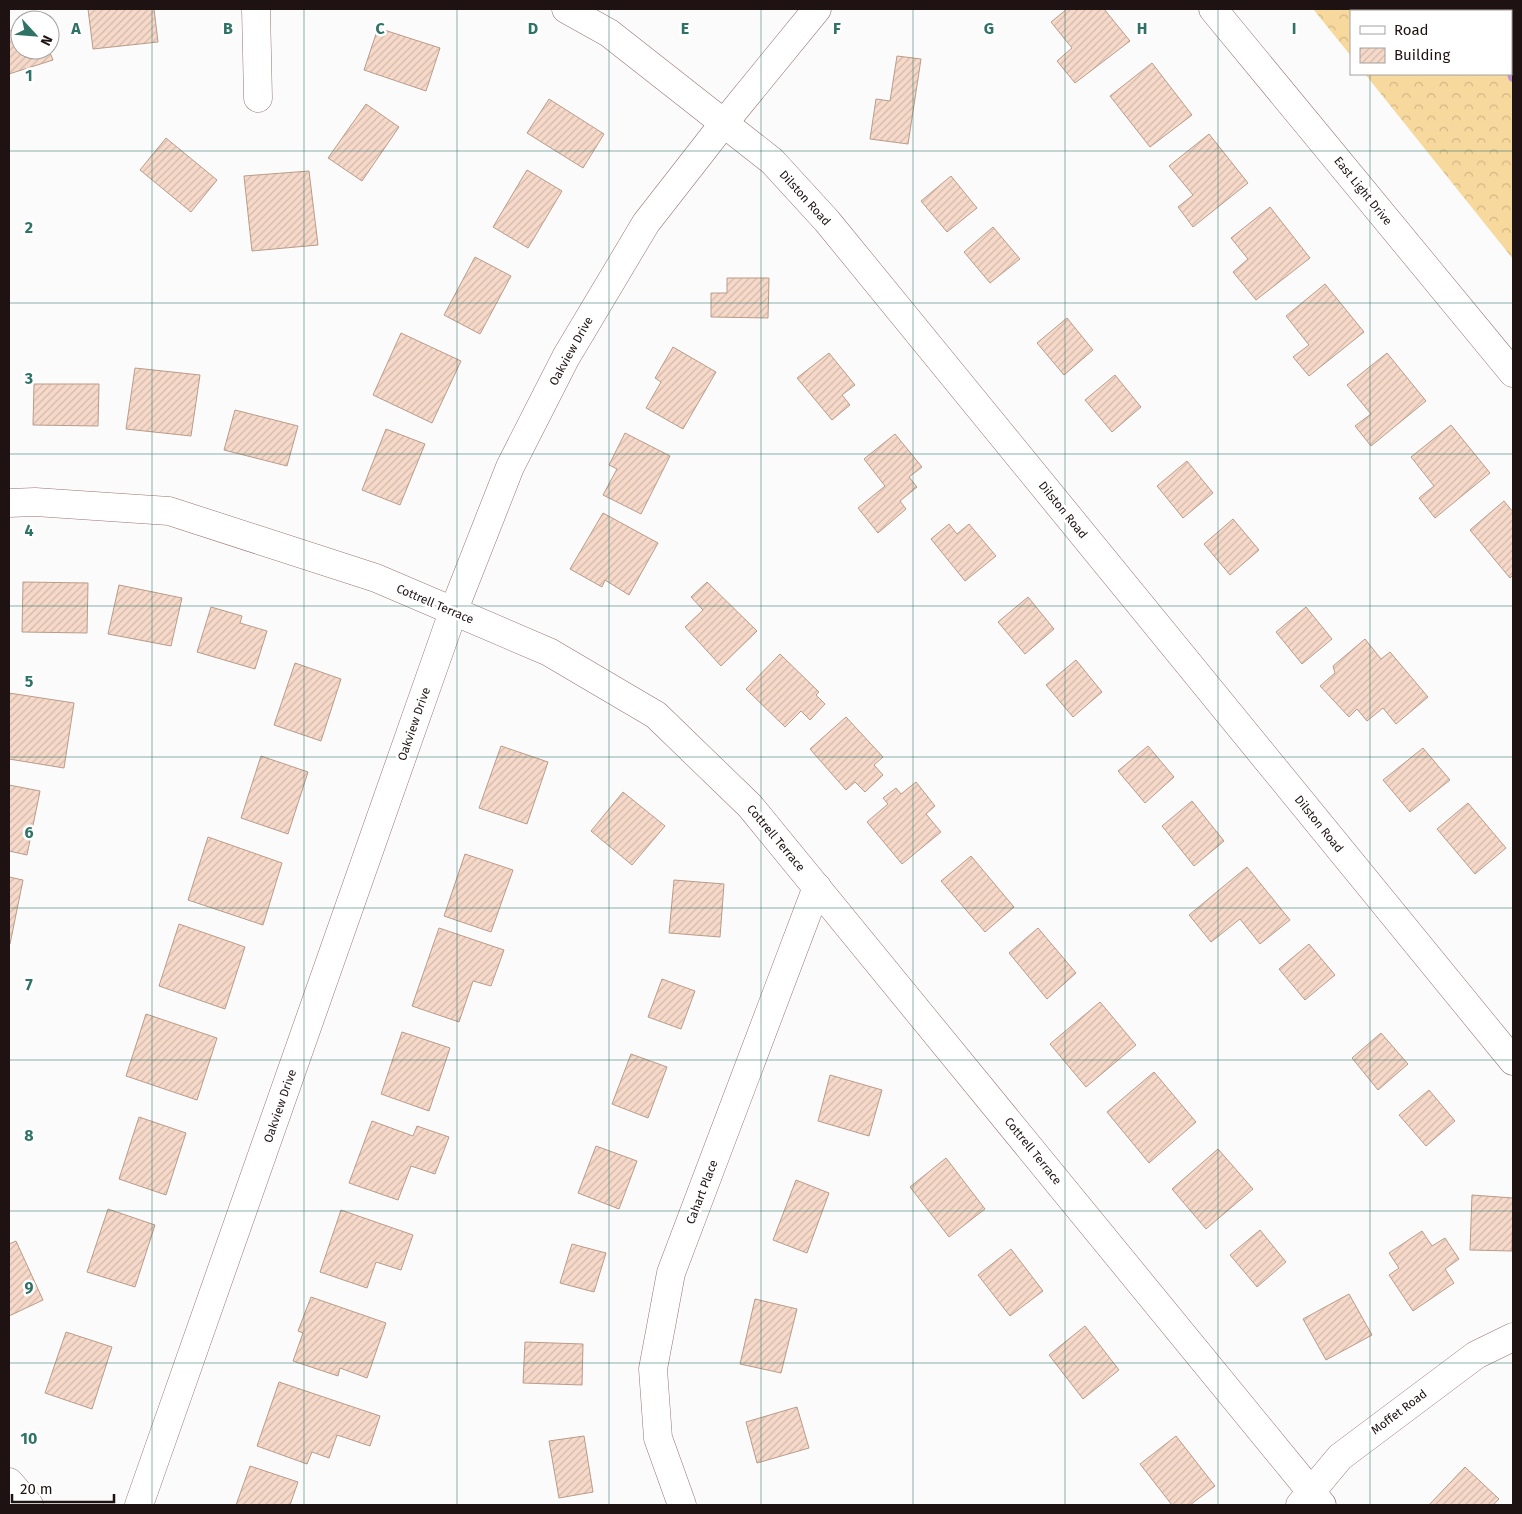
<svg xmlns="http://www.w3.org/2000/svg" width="1522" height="1514" font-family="'Fira Sans',sans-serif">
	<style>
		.forest { fill: url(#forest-crowns) }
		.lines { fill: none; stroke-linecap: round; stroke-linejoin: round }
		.stream { stroke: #bf94d1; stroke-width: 10 }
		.building { fill: url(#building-hatch); stroke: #ba9c8a }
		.minor-casing { stroke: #987574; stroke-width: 29 }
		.minor { stroke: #fff; stroke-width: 28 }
		.grid { fill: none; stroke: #2e7366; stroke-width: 1; stroke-opacity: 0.55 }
		.labels { text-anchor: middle; stroke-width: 5; stroke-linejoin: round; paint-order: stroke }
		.street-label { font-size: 12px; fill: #1f1212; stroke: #fff }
		.grid-label { font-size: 16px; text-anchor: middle; font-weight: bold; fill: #2e7366; stroke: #fff; stroke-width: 5; stroke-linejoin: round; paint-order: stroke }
	</style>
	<defs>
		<pattern id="forest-crowns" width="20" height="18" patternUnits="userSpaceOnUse" patternTransform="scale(1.25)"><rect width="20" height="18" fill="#f7d89d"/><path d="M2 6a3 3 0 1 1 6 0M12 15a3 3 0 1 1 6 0" fill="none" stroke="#d3b886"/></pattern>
		<pattern id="building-hatch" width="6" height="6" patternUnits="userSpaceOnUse" patternTransform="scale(1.25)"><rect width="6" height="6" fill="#f6d9c9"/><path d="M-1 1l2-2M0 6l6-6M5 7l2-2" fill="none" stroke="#d2b9ac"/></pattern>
	</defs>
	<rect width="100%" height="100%" fill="#fbfbfb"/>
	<!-- forest -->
	<polygon class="forest" points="1313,9 1513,9 1513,259 1365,74 1511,74 1511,11 1351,11 1351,56"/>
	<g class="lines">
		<!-- stream -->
		<g class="stream">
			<polyline points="1472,9 1474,11"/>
			<polyline points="1511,69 1513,77"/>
		</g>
	</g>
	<!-- building -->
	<g class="building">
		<polygon points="88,9 154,9 158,42 93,49"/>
		<polygon points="1067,9 1104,9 1130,41 1075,83 1057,61 1072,48 1051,22"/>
		<polygon points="20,28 20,50 49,50 53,60 9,74 9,31"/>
		<polygon points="378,28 440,48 426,91 364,70"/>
		<polygon points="897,56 921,59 908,144 870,139 876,99 890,101"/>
		<polygon points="1152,63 1192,115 1150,147 1110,96"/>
		<polygon points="549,99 604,134 583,168 527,133"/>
		<polygon points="366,104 399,127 362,181 328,158"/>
		<polygon points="1209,134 1248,183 1193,227 1178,207 1193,195 1169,166"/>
		<polygon points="166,138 217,180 191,212 140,170"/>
		<polygon points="527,170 562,191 528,248 493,227"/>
		<polygon points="309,171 318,245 252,251 244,176"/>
		<polygon points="951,176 977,208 947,232 921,201"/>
		<polygon points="1270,207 1310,258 1256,300 1233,272 1248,259 1231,238"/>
		<polygon points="993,227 1020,259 990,283 964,252"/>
		<polygon points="475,257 511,276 480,334 444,315"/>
		<polygon points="727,278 769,278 768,318 711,317 711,293 727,293"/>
		<polygon points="1325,284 1364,332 1309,376 1293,357 1309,345 1286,316"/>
		<polygon points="1067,318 1093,350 1064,375 1037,343"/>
		<polygon points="401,333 461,361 432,423 373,395"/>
		<polygon points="673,347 716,372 683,429 646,408 661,382 655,378"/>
		<polygon points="829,353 855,385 842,395 850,405 832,420 797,378"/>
		<polygon points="1387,353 1426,401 1371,446 1355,426 1371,414 1347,385"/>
		<polygon points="135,368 200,375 191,436 126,429"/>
		<polygon points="1115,375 1141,407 1112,432 1085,400"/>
		<polygon points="34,384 99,384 98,426 33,425"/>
		<polygon points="235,410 298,426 287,466 224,450"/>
		<polygon points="1451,425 1490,473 1435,518 1419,498 1434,486 1411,457"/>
		<polygon points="386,429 425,444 400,505 362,490"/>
		<polygon points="625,433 670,456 641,514 603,495 617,469 609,465"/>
		<polygon points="895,434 922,467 909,477 917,487 900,501 906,509 878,533 858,508 885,486 864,459"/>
		<polygon points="1187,461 1213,493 1183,518 1157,486"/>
		<polygon points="1504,501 1513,512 1513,575 1510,578 1470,530"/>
		<polygon points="603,513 658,543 629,595 605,580 602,587 570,569"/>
		<polygon points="1233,519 1259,550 1230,575 1204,544"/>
		<polygon points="949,524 957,534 969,524 996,556 965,581 931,539"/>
		<polygon points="23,582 88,583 87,633 22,632"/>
		<polygon points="707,582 757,631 721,666 685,627 703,610 691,597"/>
		<polygon points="119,585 182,598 171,646 108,634"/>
		<polygon points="1028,597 1054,629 1025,654 998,622"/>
		<polygon points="211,607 242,616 240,623 267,631 255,669 197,652"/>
		<polygon points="1306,607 1332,639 1302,664 1276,632"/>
		<polygon points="1365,639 1381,659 1390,652 1428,697 1396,724 1383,708 1367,721 1357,709 1349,717 1320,686 1335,673 1333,666"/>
		<polygon points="780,654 819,692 816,695 825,704 810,720 801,711 785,727 746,689"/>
		<polygon points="1076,660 1102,692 1073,717 1046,685"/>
		<polygon points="295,663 341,679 321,741 274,725"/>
		<polygon points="9,693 74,703 64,768 9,759"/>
		<polygon points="846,717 883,757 874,765 883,775 865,792 855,782 846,790 810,749"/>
		<polygon points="501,746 548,762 527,824 479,808"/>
		<polygon points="1148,746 1174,777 1145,803 1118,771"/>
		<polygon points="1423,748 1450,780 1410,812 1383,780"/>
		<polygon points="261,756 308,772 288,834 241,818"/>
		<polygon points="916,782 935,806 926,814 941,832 902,864 867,822 888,804 883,798 896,788 901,794"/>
		<polygon points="9,785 40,791 27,855 9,851"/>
		<polygon points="623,792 665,826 632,865 591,831"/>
		<polygon points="1192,801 1224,841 1194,866 1162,826"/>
		<polygon points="1468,803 1506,848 1475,874 1437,829"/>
		<polygon points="208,837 282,863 263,925 188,900"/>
		<polygon points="465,854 513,870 491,932 444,916"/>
		<polygon points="971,856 1014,907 985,932 941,881"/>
		<polygon points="1247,867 1290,920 1260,944 1240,919 1211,942 1189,915"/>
		<polygon points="9,877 23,880 10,944 9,944"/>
		<polygon points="674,880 724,884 720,937 669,933"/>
		<polygon points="179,924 245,947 225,1009 159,986"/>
		<polygon points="439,928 504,950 491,986 473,981 459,1022 412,1006"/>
		<polygon points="1038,928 1076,973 1047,999 1009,953"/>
		<polygon points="1309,944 1335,975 1305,1000 1279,969"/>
		<polygon points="662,979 695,991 681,1029 648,1017"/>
		<polygon points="1100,1002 1136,1045 1086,1087 1050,1044"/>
		<polygon points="146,1014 217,1038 197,1100 126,1076"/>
		<polygon points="402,1032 450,1048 429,1111 381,1094"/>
		<polygon points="1381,1033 1408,1064 1378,1090 1352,1058"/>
		<polygon points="631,1054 667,1067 648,1118 612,1104"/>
		<polygon points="1154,1072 1196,1122 1149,1163 1107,1112"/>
		<polygon points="830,1075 882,1090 869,1136 818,1121"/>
		<polygon points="1429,1090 1455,1121 1426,1146 1399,1115"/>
		<polygon points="139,1117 186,1133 166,1195 119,1179"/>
		<polygon points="372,1121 413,1136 417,1126 449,1137 435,1174 411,1166 398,1200 349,1183"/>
		<polygon points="596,1146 637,1161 619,1209 578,1193"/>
		<polygon points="1218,1149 1253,1189 1206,1229 1172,1189"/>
		<polygon points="946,1158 985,1209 949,1237 910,1187"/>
		<polygon points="796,1180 829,1193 807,1253 773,1240"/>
		<polygon points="1472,1195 1513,1198 1512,1251 1470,1250"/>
		<polygon points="108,1209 155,1225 135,1287 87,1272"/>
		<polygon points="341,1210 413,1235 401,1270 376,1262 367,1288 320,1272"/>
		<polygon points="1260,1230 1286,1262 1257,1287 1230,1255"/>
		<polygon points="1422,1231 1432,1246 1445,1238 1459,1259 1445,1269 1454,1283 1413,1311 1389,1275 1399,1268 1389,1253"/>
		<polygon points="16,1241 43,1300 9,1316 9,1244"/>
		<polygon points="572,1244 606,1253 594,1292 560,1283"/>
		<polygon points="1011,1249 1043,1291 1010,1316 978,1275"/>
		<polygon points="1349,1294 1372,1335 1326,1360 1303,1319"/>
		<polygon points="311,1297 386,1323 367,1378 340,1368 338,1376 293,1361 303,1333 298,1331"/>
		<polygon points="755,1299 797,1309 781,1373 740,1364"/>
		<polygon points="1085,1326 1119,1370 1083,1399 1049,1355"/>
		<polygon points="66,1332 112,1347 92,1409 45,1393"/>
		<polygon points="525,1342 583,1344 582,1385 523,1383"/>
		<polygon points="279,1382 380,1416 370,1446 337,1435 329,1458 312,1452 307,1464 257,1446"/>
		<polygon points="797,1407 809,1448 757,1463 746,1422"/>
		<polygon points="584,1436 593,1492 559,1498 549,1441"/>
		<polygon points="1176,1436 1215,1486 1190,1505 1172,1505 1140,1464"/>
		<polygon points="250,1466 298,1482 290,1505 236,1505"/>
		<polygon points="1465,1467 1499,1499 1493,1505 1429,1505"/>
	</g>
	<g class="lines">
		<defs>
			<g id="minor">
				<polyline points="256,9 258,98"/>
				<polyline points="566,9 609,33 772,161 827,221 1513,1061"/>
				<polyline points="1213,9 1513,373"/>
				<polyline points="9,503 35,502 169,511 376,578 549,652 656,715 750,806 1322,1505"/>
				<polyline points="9,1482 29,1505"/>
				<polyline points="139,1505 453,612 510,467 566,357 646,223 724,123 817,9"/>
				<polyline points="682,1505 658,1438 653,1369 671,1273 817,887"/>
				<polyline points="1300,1505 1340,1457 1476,1355 1513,1337"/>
			</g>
		</defs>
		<!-- minor casing -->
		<use href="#minor" class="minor-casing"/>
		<!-- minor -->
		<use href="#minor" class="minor"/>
	</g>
	<!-- grid -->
	<path class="grid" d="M152 9V1505M304 9V1505M457 9V1505M609 9V1505M761 9V1505M913 9V1505M1065 9V1505M1218 9V1505M1370 9V11M1370 74V1505M9 151H1513M9 303H1513M9 454H1513M9 606H1513M9 757H1513M9 908H1513M9 1060H1513M9 1211H1513M9 1363H1513"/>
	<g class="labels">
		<!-- street labels -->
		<g class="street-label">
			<text transform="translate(1363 191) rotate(51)" y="4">East Light Drive</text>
			<text transform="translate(805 198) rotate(48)" y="4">Dilston Road</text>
			<text transform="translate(571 351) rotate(-61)" y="4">Oakview Drive</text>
			<text transform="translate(1063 510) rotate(51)" y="4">Dilston Road</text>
			<text transform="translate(435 604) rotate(23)" y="4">Cottrell Terrace</text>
			<text transform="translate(414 724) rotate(-71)" y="4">Oakview Drive</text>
			<text transform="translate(1319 824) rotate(51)" y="4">Dilston Road</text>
			<text transform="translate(776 838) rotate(50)" y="4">Cottrell Terrace</text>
			<text transform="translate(280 1106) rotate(-71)" y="4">Oakview Drive</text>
			<text transform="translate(1033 1151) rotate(51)" y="4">Cottrell Terrace</text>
			<text transform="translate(702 1192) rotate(-69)" y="4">Cahart Place</text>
			<text transform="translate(1399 1412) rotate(-37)" y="4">Moffet Road</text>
		</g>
	</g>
	<g class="grid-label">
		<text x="76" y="34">A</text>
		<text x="228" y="34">B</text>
		<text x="380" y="34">C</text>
		<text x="533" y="34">D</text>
		<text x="685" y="34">E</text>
		<text x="837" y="34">F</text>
		<text x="989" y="34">G</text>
		<text x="1142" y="34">H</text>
		<text x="1294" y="34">I</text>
		<text x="29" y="81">1</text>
		<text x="29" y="233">2</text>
		<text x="29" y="384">3</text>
		<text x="29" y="536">4</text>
		<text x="29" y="687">5</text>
		<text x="29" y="838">6</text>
		<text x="29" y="990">7</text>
		<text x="29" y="1141">8</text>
		<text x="29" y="1293">9</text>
		<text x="29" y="1444">10</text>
	</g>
	<!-- border -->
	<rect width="1522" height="1514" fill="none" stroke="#1f1212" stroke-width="20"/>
	<!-- legend -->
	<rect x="1350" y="10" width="162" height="65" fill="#ffffff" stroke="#a5a0a0"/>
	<rect x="1360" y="26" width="25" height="8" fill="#ffffff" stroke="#a5a0a0"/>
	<text x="1394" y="35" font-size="15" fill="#1f1212">Road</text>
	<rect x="1360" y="48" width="25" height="15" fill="url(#building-hatch)" stroke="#a5a0a0"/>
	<text x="1394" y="60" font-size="15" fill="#1f1212">Building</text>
	<!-- north arrow -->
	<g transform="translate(35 35) rotate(116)"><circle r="24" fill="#ffffff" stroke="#a5a0a0"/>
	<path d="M0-4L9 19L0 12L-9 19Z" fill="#2e7366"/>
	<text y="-8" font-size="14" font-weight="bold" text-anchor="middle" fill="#1f1212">N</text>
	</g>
	<!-- scale -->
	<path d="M12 1494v8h102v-8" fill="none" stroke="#1f1212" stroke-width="2.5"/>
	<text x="20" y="1494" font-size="15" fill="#1f1212" stroke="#ffffff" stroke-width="4" paint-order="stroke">20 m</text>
</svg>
